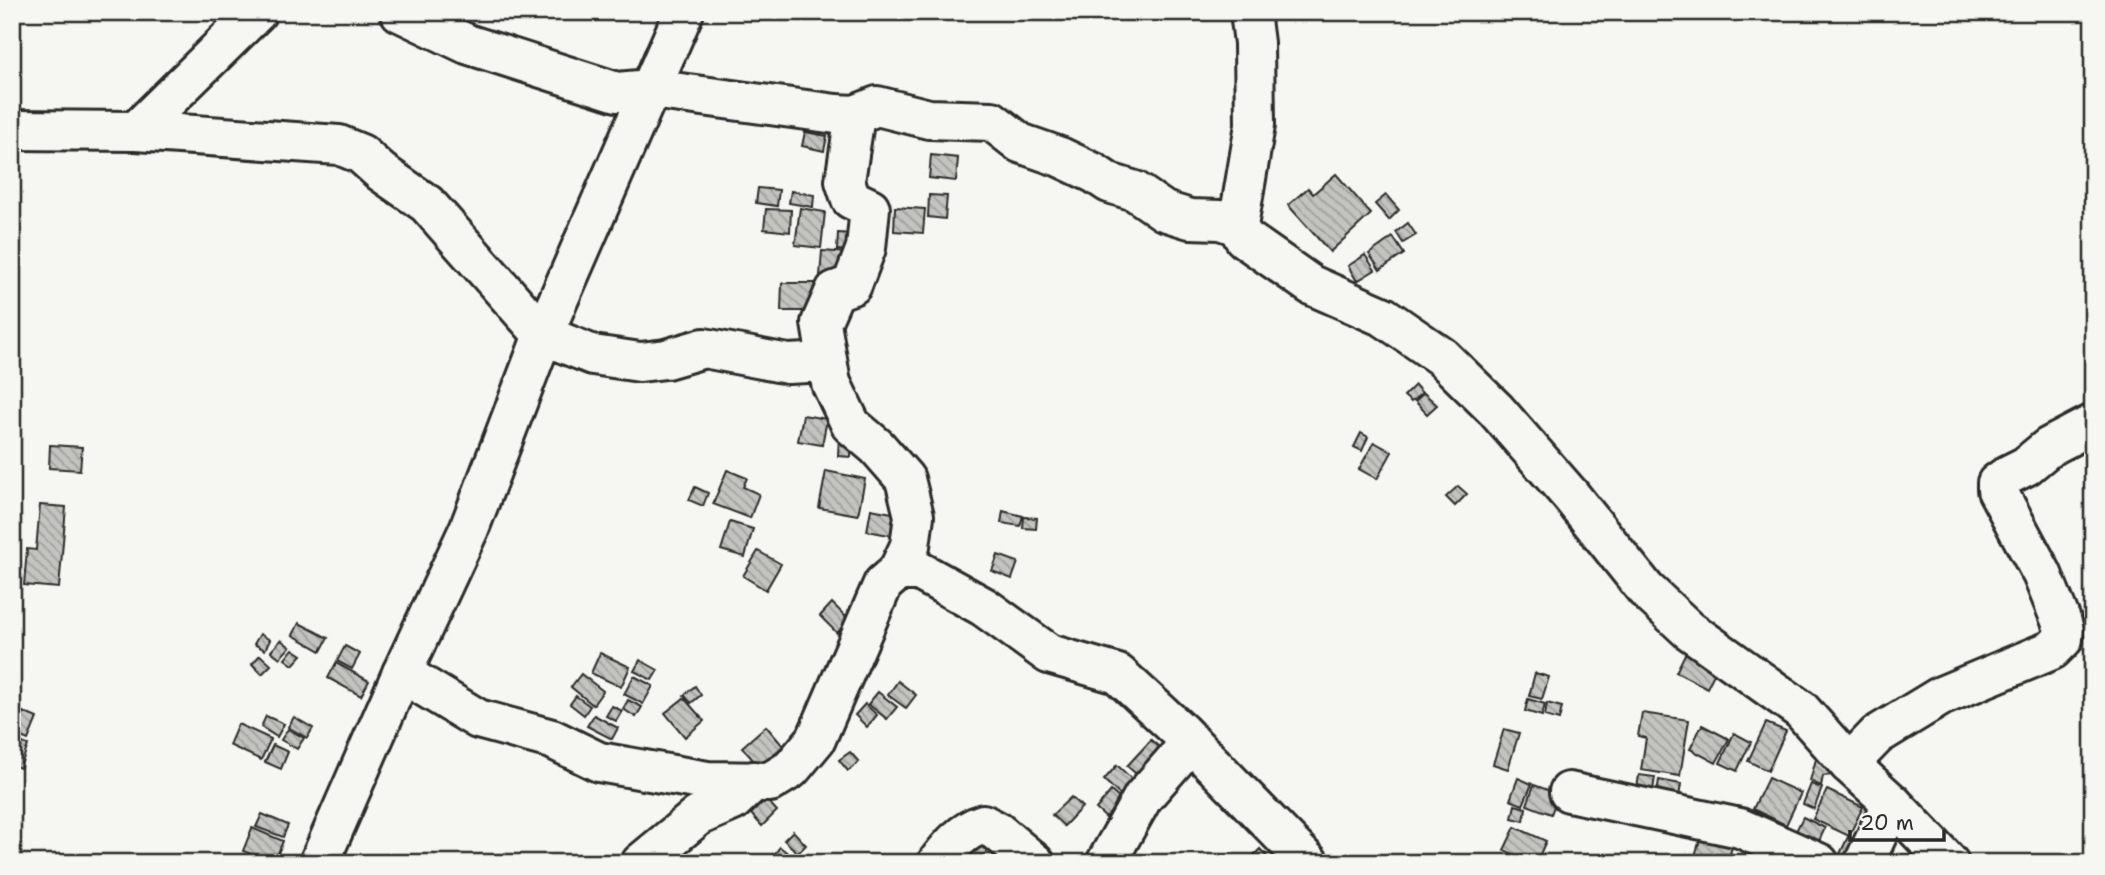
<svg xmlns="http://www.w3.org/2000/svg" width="2105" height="875" font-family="'Shantell Sans',sans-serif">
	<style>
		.building { fill: url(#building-back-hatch); stroke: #2b2b2b; stroke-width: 2 }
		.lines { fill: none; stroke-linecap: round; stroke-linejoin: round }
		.minor-casing { stroke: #2b2b2b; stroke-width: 44 }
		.minor { stroke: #f6f6f2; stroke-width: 38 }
	</style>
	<defs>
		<pattern id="building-back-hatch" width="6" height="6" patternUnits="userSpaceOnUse" patternTransform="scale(1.75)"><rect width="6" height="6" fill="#c3c3c0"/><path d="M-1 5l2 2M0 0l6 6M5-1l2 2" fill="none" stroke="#9f9f9c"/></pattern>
	</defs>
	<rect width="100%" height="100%" fill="#f6f6f2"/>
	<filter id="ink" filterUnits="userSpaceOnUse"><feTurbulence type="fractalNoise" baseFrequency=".0143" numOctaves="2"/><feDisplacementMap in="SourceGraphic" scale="14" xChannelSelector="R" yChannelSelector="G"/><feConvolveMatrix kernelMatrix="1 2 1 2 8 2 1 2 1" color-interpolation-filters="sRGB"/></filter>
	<g filter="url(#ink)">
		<!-- building -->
		<g class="building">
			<polygon points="805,132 827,136 824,151 802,146"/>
			<polygon points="931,155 958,158 956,181 929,178"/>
			<polygon points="1336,174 1371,214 1330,252 1288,205 1308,188 1313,194"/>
			<polygon points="758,188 779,190 777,206 756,203"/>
			<polygon points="791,191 814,195 813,207 789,203"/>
			<polygon points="929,195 947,196 945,219 928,217"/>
			<polygon points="1386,195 1399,210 1389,220 1375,204"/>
			<polygon points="895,207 925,209 923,233 894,231"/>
			<polygon points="800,208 825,212 821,248 795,245"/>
			<polygon points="766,209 791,210 790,232 764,229"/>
			<polygon points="1408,223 1416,235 1403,243 1396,232"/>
			<polygon points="838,233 853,234 852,251 837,250"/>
			<polygon points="1393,237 1404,254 1380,270 1369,254"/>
			<polygon points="822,251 849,253 848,279 820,276"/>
			<polygon points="1365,255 1375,270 1357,281 1348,266"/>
			<polygon points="782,283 816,283 816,311 781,311"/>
			<polygon points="1415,385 1422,393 1411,402 1404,396"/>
			<polygon points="1424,393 1437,405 1427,414 1415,401"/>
			<polygon points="803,415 827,419 822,445 798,441"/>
			<polygon points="1361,433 1368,437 1362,451 1354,447"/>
			<polygon points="839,436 852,438 851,457 838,456"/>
			<polygon points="1374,442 1392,452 1377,479 1359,469"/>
			<polygon points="50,445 82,447 80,470 49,468"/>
			<polygon points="727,470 747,478 743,487 759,494 750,518 713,504"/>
			<polygon points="826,471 865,479 858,515 819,508"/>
			<polygon points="1458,486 1467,494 1455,506 1446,497"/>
			<polygon points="695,487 708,493 703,506 689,500"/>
			<polygon points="40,505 66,507 59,588 24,585 27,549 36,550"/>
			<polygon points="871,509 903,515 900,537 867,531"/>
			<polygon points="1003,511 1023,516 1020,526 1001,523"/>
			<polygon points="1024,517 1037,518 1036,529 1023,528"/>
			<polygon points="730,522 753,529 745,557 721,550"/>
			<polygon points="758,551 781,564 766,590 743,576"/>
			<polygon points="998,555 1018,562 1012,579 992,571"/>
			<polygon points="832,603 849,620 837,633 820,616"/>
			<polygon points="299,623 328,638 321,651 293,635"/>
			<polygon points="260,634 270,640 265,650 254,644"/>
			<polygon points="281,640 290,647 280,658 271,651"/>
			<polygon points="345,646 360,654 352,669 337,661"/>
			<polygon points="1689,646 1720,662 1707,688 1676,672"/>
			<polygon points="293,649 302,655 293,665 285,659"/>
			<polygon points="600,653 630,667 621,687 591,673"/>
			<polygon points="260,655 271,665 262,674 252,664"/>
			<polygon points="640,660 658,670 652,680 634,671"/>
			<polygon points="336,663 369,681 361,696 328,678"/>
			<polygon points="1535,673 1549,677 1542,699 1529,696"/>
			<polygon points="581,674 603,691 593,705 571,687"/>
			<polygon points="634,676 653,686 643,704 624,694"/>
			<polygon points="898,681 916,695 906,708 888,695"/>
			<polygon points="695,686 701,695 691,703 684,695"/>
			<polygon points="878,692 897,707 887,719 868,704"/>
			<polygon points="576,696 590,706 584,715 570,704"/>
			<polygon points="684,698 704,721 685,737 665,713"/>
			<polygon points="1528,699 1545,704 1542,716 1525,711"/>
			<polygon points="628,700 642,707 636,717 623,709"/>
			<polygon points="1547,703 1562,707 1559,720 1545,716"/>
			<polygon points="865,704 877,715 867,727 855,715"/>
			<polygon points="612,706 622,711 616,721 606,716"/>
			<polygon points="23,712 37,718 28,740 14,734"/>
			<polygon points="1642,713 1689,720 1680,776 1641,770 1646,738 1638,736"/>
			<polygon points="594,715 618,728 612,739 587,726"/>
			<polygon points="266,716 284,724 277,737 261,727"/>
			<polygon points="294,717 313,728 307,738 288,727"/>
			<polygon points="1766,723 1786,731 1768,771 1748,761"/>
			<polygon points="238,724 271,739 261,760 229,745"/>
			<polygon points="1702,725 1729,739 1716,763 1690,749"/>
			<polygon points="766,726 783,746 759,767 742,747"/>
			<polygon points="288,729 304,738 297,749 281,740"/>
			<polygon points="1504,729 1519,733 1508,769 1493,764"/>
			<polygon points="1734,733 1751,742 1737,771 1720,763"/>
			<polygon points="12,739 28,745 20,768 12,765"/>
			<polygon points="1151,740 1164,751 1141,778 1127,766"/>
			<polygon points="273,745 288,752 281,769 265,762"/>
			<polygon points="1823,750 1836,762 1832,775 1823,776 1821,786 1810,781 1816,759"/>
			<polygon points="850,752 859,762 848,771 839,760"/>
			<polygon points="1117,765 1135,782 1122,797 1104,780"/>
			<polygon points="1639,775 1655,777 1653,790 1637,788"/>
			<polygon points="1518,778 1532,784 1523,805 1510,800"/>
			<polygon points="1768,778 1801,793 1786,825 1753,809"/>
			<polygon points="1659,780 1681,784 1679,797 1657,794"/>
			<polygon points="1811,784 1822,788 1814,809 1803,804"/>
			<polygon points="1534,785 1559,794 1551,814 1527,805"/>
			<polygon points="1827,790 1863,807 1849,836 1813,819"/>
			<polygon points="1111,791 1121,800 1106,818 1096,809"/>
			<polygon points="1071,797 1082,807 1064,826 1052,815"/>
			<polygon points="766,799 777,811 762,826 751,814"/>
			<polygon points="1515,805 1526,808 1524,821 1512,818"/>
			<polygon points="262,814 288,825 283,837 256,827"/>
			<polygon points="1803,817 1825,828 1814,852 1791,841"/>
			<polygon points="1515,827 1546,841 1536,863 1532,863 1504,850"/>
			<polygon points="1704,827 1735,838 1727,863 1693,862"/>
			<polygon points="252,828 283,841 274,863 243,851"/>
			<polygon points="793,831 806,845 798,853 784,840"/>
			<polygon points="987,835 995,843 977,863 969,855"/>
			<polygon points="1848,837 1859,843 1850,863 1838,863 1836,862"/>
			<polygon points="780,847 799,862 798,863 771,863 769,861"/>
			<polygon points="1260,849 1273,863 1246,863"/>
		</g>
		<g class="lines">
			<defs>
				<g id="minor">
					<polyline points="400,12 467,44 617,92 651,89 836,114 855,115 877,106 929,119 992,121 1020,143 1060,157 1094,173 1109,183 1135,191 1164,211 1190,219 1220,220 1238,226"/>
					<polyline points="1250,12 1254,43 1255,125 1238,226 1244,238 1311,285 1384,317 1442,357 1496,410 1571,496 1646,590 1689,630 1801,710 1849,764 1892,803 1949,863"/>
					<polyline points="855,115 845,181 851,199 870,208 866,248 852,285 835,291 821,323 831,383 851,425 877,447 905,479 914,516 910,546 898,571"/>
					<polyline points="12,130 136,131 339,145 361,154 381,172 427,204 543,335 593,355 640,362 666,359 704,348 788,364 827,362"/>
					<polyline points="136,131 257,12"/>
					<polyline points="402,673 478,719 552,739 599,762 707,781 770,782 791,769 816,739 883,584 898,571 919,571 984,607 1049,654 1118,674 1181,732 1309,863"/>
					<polyline points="1849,764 1877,735 1941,696 2052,650 2063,639 2064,630 2062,623 2042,574 1997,490 1997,483 2008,475 2026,466 2049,447 2093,424"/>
					<polyline points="1569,792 1740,828 1819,863"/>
					<polyline points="319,863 402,673 469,529 543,335 684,12"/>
					<polyline points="641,863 698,816 733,801 754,781"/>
					<path d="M937 863C950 846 962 831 983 824L998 832 1035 863"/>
					<polyline points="1106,863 1143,797 1191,742"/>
					<polyline points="1864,863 1892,803"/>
				</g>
			</defs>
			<!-- minor casing -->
			<use href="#minor" class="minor-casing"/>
			<!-- minor -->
			<use href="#minor" class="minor"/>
		</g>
	</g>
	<!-- margin -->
	<rect width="2105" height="875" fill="none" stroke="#f6f6f2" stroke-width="42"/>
	<rect x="21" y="21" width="2063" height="833" fill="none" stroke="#2b2b2b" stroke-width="2.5" filter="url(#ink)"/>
	<!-- scale -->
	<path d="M1850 830v10h94v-10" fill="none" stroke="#2b2b2b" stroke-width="3.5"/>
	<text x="1860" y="830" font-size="21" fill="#2b2b2b" stroke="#f6f6f2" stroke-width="5" paint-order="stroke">20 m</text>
</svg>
